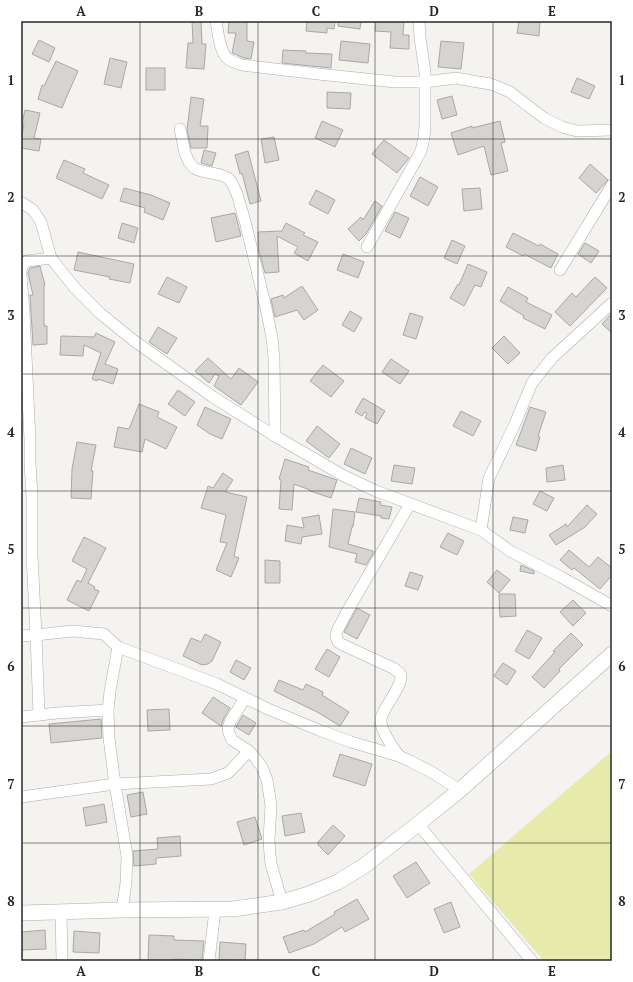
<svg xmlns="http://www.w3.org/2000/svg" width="633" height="982" font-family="'PT Serif',serif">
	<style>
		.green { fill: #e6ebac }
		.building { fill: #d6d4d0; stroke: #aaa8a5 }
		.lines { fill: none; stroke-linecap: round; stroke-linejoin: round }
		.minor-casing { stroke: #aeada9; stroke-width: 12 }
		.secondary-casing { stroke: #aeada9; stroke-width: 16 }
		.minor { stroke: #fff; stroke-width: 11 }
		.secondary { stroke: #fff; stroke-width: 15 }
		.grid { fill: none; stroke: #282726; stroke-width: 1; stroke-opacity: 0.55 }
		.neatline { fill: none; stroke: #282726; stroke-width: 1.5 }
		.grid-label { font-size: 13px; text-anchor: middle; font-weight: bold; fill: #282726 }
	</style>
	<rect width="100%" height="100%" fill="#f4f3ef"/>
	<!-- green -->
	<polygon class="green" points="612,751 612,961 544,961 469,874"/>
	<!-- building -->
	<g class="building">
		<polygon points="192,21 201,21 202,44 206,44 204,69 186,68 188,43 193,43"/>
		<polygon points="229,21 247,21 247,41 254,42 251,59 244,58 232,53 236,33 228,33"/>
		<polygon points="307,21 335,21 334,29 327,28 327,33 306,31"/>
		<polygon points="338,21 361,21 360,29 338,26"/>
		<polygon points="376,21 404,21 403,35 409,35 409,49 390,48 391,32 375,31"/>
		<polygon points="519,21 540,21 539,36 517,33"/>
		<polygon points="39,40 55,48 49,62 32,54"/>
		<polygon points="341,41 370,44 368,63 339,60"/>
		<polygon points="441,41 464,43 461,69 438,67"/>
		<polygon points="283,50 306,51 306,53 332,54 331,68 282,63"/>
		<polygon points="110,58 127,62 121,88 104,84"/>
		<polygon points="56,61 78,71 67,96 62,108 38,99 42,85 44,86"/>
		<rect x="146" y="68" width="19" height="22"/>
		<polygon points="577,78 595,86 589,99 571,92"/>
		<polygon points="327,92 351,93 350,109 327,108"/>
		<polygon points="452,96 457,115 442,119 437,100"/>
		<polygon points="191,97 204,99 200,126 208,126 207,148 191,148 187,130"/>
		<polygon points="25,110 40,113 34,138 41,139 39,151 21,148 21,140 24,124 22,124"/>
		<polygon points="322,121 343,130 335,147 315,138"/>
		<polygon points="500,121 505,142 501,143 508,171 491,175 484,146 458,155 451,133 472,126 472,128"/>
		<polygon points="274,137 279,160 265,163 261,139"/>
		<polygon points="384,140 409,158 397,173 372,154"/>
		<polygon points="204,150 216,153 212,166 201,163"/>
		<polygon points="248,151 261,201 250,204 242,173 240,174 235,155"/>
		<polygon points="64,160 85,169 83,173 109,185 102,199 56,178"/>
		<polygon points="590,164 608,180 596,193 579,178"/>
		<polygon points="420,177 438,187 428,206 410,196"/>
		<polygon points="124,188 151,195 170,203 163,220 144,212 145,208 120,201"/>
		<polygon points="480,188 482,209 464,211 462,189"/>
		<polygon points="316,190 335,200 328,214 309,204"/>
		<polygon points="375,201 382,206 366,234 359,241 348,229 361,217 363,220"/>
		<polygon points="395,212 409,218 400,238 385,231"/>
		<polygon points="235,213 241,236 216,242 211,218"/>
		<polygon points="122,223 138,228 134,243 118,238"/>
		<polygon points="286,223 305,233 303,235 318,242 308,261 294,253 298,247 277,236 279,272 265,273 259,251 258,232 282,231"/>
		<polygon points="513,233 539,246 540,244 558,254 551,268 524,254 523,256 506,247"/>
		<polygon points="452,240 465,246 457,264 444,258"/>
		<polygon points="585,243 599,251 591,263 578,254"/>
		<polygon points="78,252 134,264 130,283 109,279 110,277 74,270"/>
		<polygon points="343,254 364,262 358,278 337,270"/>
		<polygon points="468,264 487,272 481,287 475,285 464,306 450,298 458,284 459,285"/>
		<polygon points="40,266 45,285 44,285 44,326 47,326 47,344 33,345 30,295 33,295 28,273 30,268"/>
		<polygon points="167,277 187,287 179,303 158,294"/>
		<polygon points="595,277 607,288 570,326 555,312 572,293 576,297"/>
		<polygon points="302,286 318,310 304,320 297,310 275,317 271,299 283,295 284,298"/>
		<polygon points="508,287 528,298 526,302 552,315 545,329 523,318 524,316 500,301"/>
		<polygon points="350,311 362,318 354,332 342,325"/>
		<polygon points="410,313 423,317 416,339 403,335"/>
		<polygon points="612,313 612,333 602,324"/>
		<polygon points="158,327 177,338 167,354 149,342"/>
		<polygon points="96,333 115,342 105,364 118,369 113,384 98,379 97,381 92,379 101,353 84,345 83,356 60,355 61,336 94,337"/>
		<polygon points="504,336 520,353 508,364 492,348"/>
		<polygon points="208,358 231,379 239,368 258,382 241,405 214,386 219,376 215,374 209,383 195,371"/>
		<polygon points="391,359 409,371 400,384 382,372"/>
		<polygon points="323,365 344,381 331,397 310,381"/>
		<polygon points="178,390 195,402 185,416 168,404"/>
		<polygon points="363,398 385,411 377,424 365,418 367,414 365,412 362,416 355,412"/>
		<polygon points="139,404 159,412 157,417 177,427 166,449 145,439 142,452 114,447 118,427 129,429"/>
		<polygon points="205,407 231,419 222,439 210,434 197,425"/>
		<polygon points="530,407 546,412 538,436 540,437 536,451 516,445"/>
		<polygon points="461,411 481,421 473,436 453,426"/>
		<polygon points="317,426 340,444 329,458 306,441"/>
		<polygon points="77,442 96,445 91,471 93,471 91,499 71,498 72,469"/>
		<polygon points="351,448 372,458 365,474 344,464"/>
		<polygon points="285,459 309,467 308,470 337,480 331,498 310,491 310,490 294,484 292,510 279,509 281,480 279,479"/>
		<polygon points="394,465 415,468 412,484 391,481"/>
		<polygon points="563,465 565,480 547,482 546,468"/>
		<polygon points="223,473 233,480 225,492 247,497 234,556 239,558 231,577 216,570 227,543 220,542 226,515 201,508 208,486 213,488"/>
		<polygon points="540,491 554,498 547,511 533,504"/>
		<polygon points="359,498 381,502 380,505 392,507 389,519 381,518 381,516 356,512"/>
		<polygon points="587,505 597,514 585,527 556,545 549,535 566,524 567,527"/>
		<polygon points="333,509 355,512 353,527 352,527 348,544 373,551 373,554 366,565 355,562 357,554 329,547"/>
		<polygon points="319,515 322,534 302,537 301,544 285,541 287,525 304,528 302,518"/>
		<polygon points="513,517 528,520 525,533 510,530"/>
		<polygon points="448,533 464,541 457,555 440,547"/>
		<polygon points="84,537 106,548 88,583 95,587 94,589 99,591 89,611 67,600 77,580 81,582 87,569 72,561"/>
		<polygon points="569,550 589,567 598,557 612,568 612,575 600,589 574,568 572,570 560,560"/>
		<polygon points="265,560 280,561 280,583 265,583"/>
		<polygon points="521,565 534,571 534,574 520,571"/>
		<polygon points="497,570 510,580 499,593 487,582"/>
		<polygon points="410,572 423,576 418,590 405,586"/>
		<polygon points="499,594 515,594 516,616 500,617"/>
		<polygon points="573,600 586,613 573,626 560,612"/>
		<polygon points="357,608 370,615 357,639 344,632"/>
		<polygon points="527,630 542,638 529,659 515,651"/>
		<polygon points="571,633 583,645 559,669 560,671 544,688 532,677 555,652 553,651"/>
		<polygon points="205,634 221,642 212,661 208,664 202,665 183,656 191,638 201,642"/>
		<polygon points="327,649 340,657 329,677 315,669"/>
		<polygon points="236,660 251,668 244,680 230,672"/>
		<polygon points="503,663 516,671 507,685 494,676"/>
		<polygon points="279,680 303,690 306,684 323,692 322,695 349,712 340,726 319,713 274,691"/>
		<polygon points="213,697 230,708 224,718 221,726 202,713"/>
		<polygon points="169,709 170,730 148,731 147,710"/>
		<polygon points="243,715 256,723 249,735 236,727"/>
		<polygon points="101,719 102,738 51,743 49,724"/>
		<polygon points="340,754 372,764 365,786 333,776"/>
		<polygon points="143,792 147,814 131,817 127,795"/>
		<polygon points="104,804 107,822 86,826 83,808"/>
		<polygon points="301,813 305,832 285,836 282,816"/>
		<polygon points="255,817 262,839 244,845 237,822"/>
		<polygon points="333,825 345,836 328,855 318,845 318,842"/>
		<polygon points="180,836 181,856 156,858 156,864 134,866 133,851 158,849 157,838"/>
		<polygon points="416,862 430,883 407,898 393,876"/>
		<polygon points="357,899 369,919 345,932 342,927 314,944 289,953 283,937 304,930 305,932 335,914 334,912"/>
		<polygon points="451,902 460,927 444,933 434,909"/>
		<polygon points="45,930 46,949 21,950 21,932"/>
		<polygon points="74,931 100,933 99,953 73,952"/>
		<polygon points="149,935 174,936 174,940 204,941 202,960 173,959 173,961 148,961"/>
		<polygon points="220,942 246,944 245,961 219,960"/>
	</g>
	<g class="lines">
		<defs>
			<g id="minor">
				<path d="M216 21C218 31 219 50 227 58 231 62 237 63 242 65L318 74 395 82H425L456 78 472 81 491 84 510 92 544 118 562 127 577 131 612 130"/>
				<polyline points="180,129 185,153 189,162 194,168 201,171 221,175 228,178 232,183 237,194 245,221 266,308 272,338 274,359 275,436"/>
				<polyline points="21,202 33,210 41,222 51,258 74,287 101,314 133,340 213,397 275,436 344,476 376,491 481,530 510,551 561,577 612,606"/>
				<polyline points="367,247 415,162 421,151 424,138 425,126 425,72 420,38 419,21"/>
				<polyline points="560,270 612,185"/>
				<polyline points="21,271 23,264 27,261 51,258"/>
				<polyline points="21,274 24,313 30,440 30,463 32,496 32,555 36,635 21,636"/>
				<polyline points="481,530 489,478 514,426 532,383 552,358 612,303"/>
				<polyline points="118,647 110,691 108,710 109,738 115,784 127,856 126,883 122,910"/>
				<polyline points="245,698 230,722 228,728 229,733 232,740 249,751 256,759 262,767 267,780 271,805 269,840 270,855 271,864 282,902"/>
				<polyline points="39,715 36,635 73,631 104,634 118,647 217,684 268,709 319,730 351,742 399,756 410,761 433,773 460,790"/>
				<polyline points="21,717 57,713 108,710"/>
				<path d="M399 756C393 747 380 731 381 719 382 708 406 683 400 673 398 672 396 671 395 669L341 644 338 642 336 636 337 631 348 610 410 504"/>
				<polyline points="21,797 115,784 211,779 228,773 249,751"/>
				<polyline points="418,824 532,961"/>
				<polyline points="61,912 62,961"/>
				<polyline points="209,961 215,910"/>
			</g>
			<polyline id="secondary" points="21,913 122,910 233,909 282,902 309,894 338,882 364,866 418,824 460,790 612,654"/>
		</defs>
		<!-- minor casing -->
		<use href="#minor" class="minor-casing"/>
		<!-- secondary casing -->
		<use href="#secondary" class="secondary-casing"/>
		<!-- minor -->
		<use href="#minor" class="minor"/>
		<!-- secondary -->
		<use href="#secondary" class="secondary"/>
	</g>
	<!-- grid -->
	<path class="grid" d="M140 21V961M258 21V961M375 21V961M493 21V961M21 139H612M21 256H612M21 374H612M21 491H612M21 608H612M21 726H612M21 843H612"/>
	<!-- border -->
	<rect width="633" height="982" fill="none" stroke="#ffffff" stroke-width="44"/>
	<rect x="22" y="22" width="589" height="938" class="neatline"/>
	<g class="grid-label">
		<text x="81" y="16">A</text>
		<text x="199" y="16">B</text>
		<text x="316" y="16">C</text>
		<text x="434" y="16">D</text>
		<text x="552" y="16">E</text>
		<text x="11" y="85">1</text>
		<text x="622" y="85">1</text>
		<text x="11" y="202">2</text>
		<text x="622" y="202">2</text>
		<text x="11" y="320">3</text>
		<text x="622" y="320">3</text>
		<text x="11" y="437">4</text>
		<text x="622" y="437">4</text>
		<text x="11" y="554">5</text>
		<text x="622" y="554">5</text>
		<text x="11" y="671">6</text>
		<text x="622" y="671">6</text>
		<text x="11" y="789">7</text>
		<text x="622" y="789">7</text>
		<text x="11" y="906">8</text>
		<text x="622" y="906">8</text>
		<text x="81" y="976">A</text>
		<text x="199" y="976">B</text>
		<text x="316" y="976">C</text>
		<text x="434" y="976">D</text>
		<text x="552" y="976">E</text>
	</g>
</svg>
